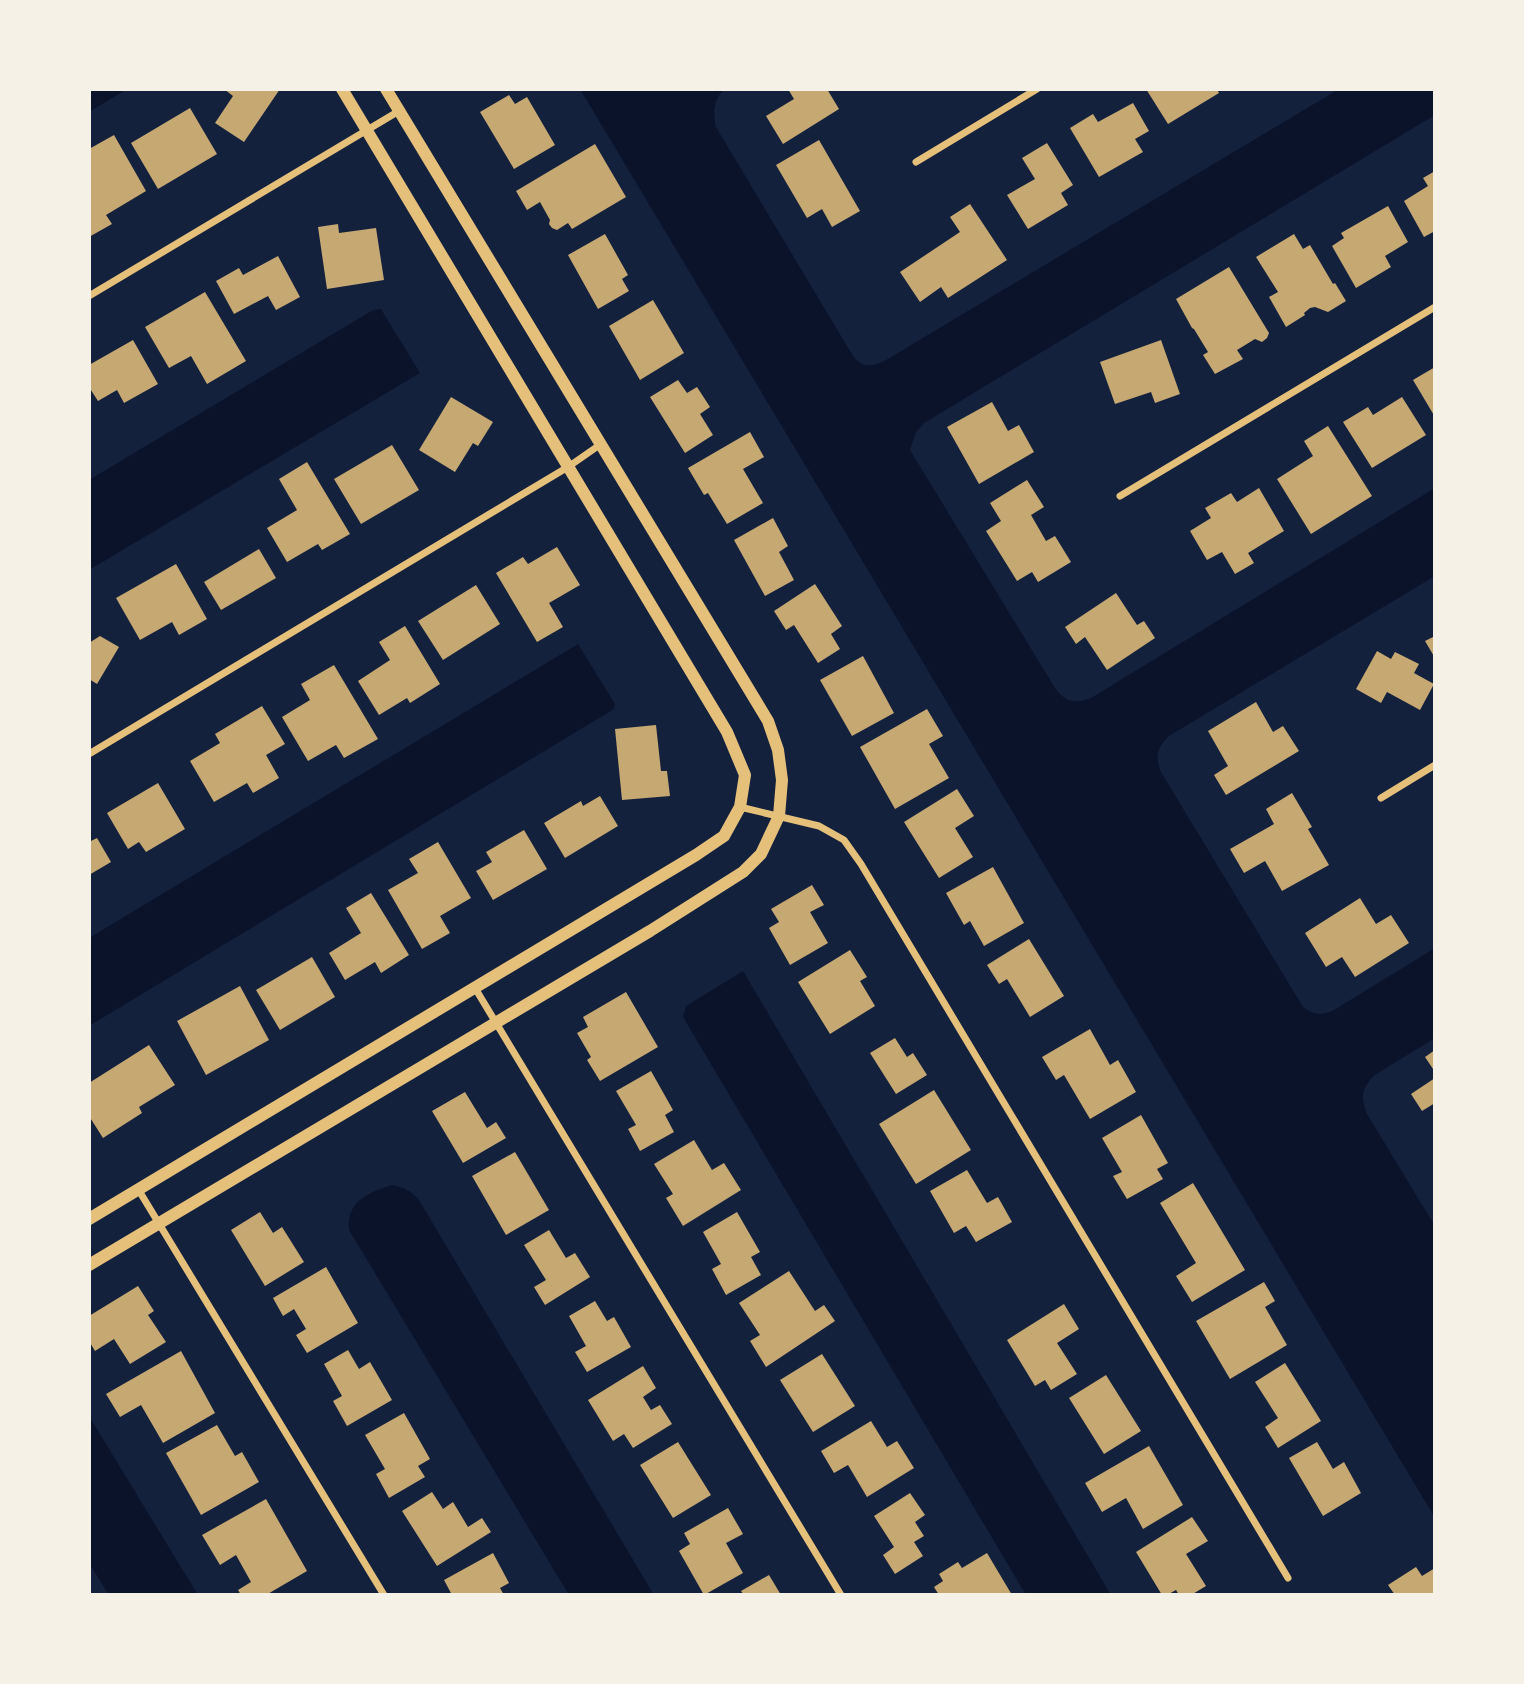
<svg xmlns="http://www.w3.org/2000/svg" width="1524" height="1684" font-family="'Public Sans',sans-serif">
	<style>
		.water { fill: #0b132b }
		.building { fill: #c6a872 }
		.lines { fill: none; stroke-linecap: round; stroke-linejoin: round }
		.minor { stroke: #e5c07b; stroke-width: 7 }
		.tertiary { stroke: #e5c07b; stroke-width: 12 }
	</style>
	<rect width="100%" height="100%" fill="#14213d"/>
	<!-- water -->
	<g class="water">
		<polygon points="89,89 127,89 89,112"/>
		<path d="M580 89H724C713 101 713 113 716 127L853 356C862 368 872 367 886 360L1339 89H1435V115L924 423 916 432 910 450 1055 688C1065 702 1075 704 1091 698L1435 488V576L1169 736C1157 747 1155 757 1161 772L1303 1007C1315 1015 1321 1016 1334 1010L1435 948V1038L1375 1075C1362 1087 1360 1097 1367 1114L1435 1226V1518Z"/>
		<polygon points="381,309 420,373 89,570 89,480 373,310"/>
		<polygon points="578,644 615,704 614,709 89,1026 89,938"/>
		<polygon points="743,971 1111,1595 1026,1595 683,1017 686,1006"/>
		<path d="M392 1185C404 1187 411 1191 419 1200L654 1595H569L349 1230C346 1201 368 1193 392 1185Z"/>
		<polygon points="89,1416 198,1595 109,1595 89,1563"/>
	</g>
	<!-- building -->
	<g class="building">
		<polygon points="224,89 280,89 244,142 215,123 233,96"/>
		<polygon points="788,89 827,89 839,109 783,144 766,116 794,99"/>
		<polygon points="1146,89 1217,89 1219,93 1168,124"/>
		<polygon points="509,95 515,104 527,97 555,145 514,169 480,112"/>
		<polygon points="1133,103 1149,131 1135,139 1143,152 1099,177 1070,128 1093,114 1098,122"/>
		<polygon points="190,108 217,154 158,189 131,143"/>
		<polygon points="114,135 146,191 106,215 112,224 89,237 89,149"/>
		<polygon points="819,140 860,211 832,227 822,209 807,218 776,165"/>
		<polygon points="1047,143 1073,185 1061,193 1068,205 1028,229 1007,195 1035,179 1022,158"/>
		<polygon points="595,144 626,197 572,229 568,223 557,230 552,228 549,224 550,220 540,202 527,210 516,191"/>
		<polygon points="1435,171 1435,231 1424,237 1404,201 1428,186 1423,178"/>
		<polygon points="970,204 1007,260 948,298 941,287 920,302 900,272 960,232 950,217"/>
		<polygon points="1388,206 1408,242 1385,256 1391,267 1356,288 1332,246 1344,238 1341,233"/>
		<polygon points="338,224 339,233 376,228 384,280 327,289 318,227"/>
		<polygon points="605,234 628,275 622,279 629,291 598,309 568,255"/>
		<polygon points="1294,234 1303,249 1310,245 1333,284 1335,283 1346,301 1328,312 1315,307 1310,308 1304,313 1305,315 1286,327 1269,297 1278,292 1256,257"/>
		<polygon points="278,256 300,297 276,310 268,296 234,314 216,281 239,268 243,275"/>
		<polygon points="1229,267 1269,333 1267,338 1262,342 1255,339 1237,350 1243,359 1215,374 1203,355 1208,352 1194,329 1192,328 1176,299"/>
		<polygon points="205,292 246,361 207,384 191,356 169,368 145,327"/>
		<polygon points="653,300 684,353 640,380 609,326"/>
		<polygon points="133,340 158,384 124,403 117,390 98,401 89,387 89,365"/>
		<polygon points="1161,340 1180,394 1155,403 1151,392 1115,404 1100,362"/>
		<polygon points="1435,367 1435,417 1413,380"/>
		<polygon points="678,380 687,393 697,387 710,407 700,414 713,435 685,453 650,397"/>
		<polygon points="451,397 493,422 478,446 473,443 455,472 419,450"/>
		<polygon points="1402,397 1426,435 1372,468 1343,422 1368,407 1373,415"/>
		<polygon points="992,402 1008,431 1019,425 1034,452 979,484 947,427"/>
		<polygon points="1328,426 1372,496 1311,534 1277,479 1313,456 1304,441"/>
		<polygon points="750,432 764,457 743,469 763,503 727,524 708,493 704,495 688,468"/>
		<polygon points="392,445 419,490 361,524 334,479"/>
		<polygon points="307,462 350,534 322,550 318,544 287,562 267,528 297,510 279,479"/>
		<polygon points="1027,480 1044,507 1031,515 1046,541 1055,536 1071,562 1038,582 1032,572 1017,581 986,531 1001,521 990,503"/>
		<polygon points="1259,488 1284,531 1248,553 1254,563 1235,574 1222,552 1207,560 1190,531 1211,518 1205,508 1231,493 1237,502"/>
		<polygon points="773,518 788,546 779,552 794,580 765,596 734,540"/>
		<polygon points="557,547 580,585 549,603 563,627 537,642 496,573 523,557 528,564"/>
		<polygon points="259,549 276,578 221,610 204,582"/>
		<polygon points="176,564 207,619 179,635 172,622 140,640 116,598"/>
		<polygon points="815,584 842,626 831,634 840,649 818,663 794,625 786,630 774,611"/>
		<polygon points="476,585 500,624 443,660 418,621"/>
		<polygon points="1116,593 1137,625 1144,621 1155,638 1107,670 1085,637 1076,644 1065,627"/>
		<polygon points="405,626 440,684 410,703 407,698 379,715 358,681 390,660 379,642"/>
		<polygon points="100,636 119,647 97,684 89,679 89,643"/>
		<polygon points="1435,636 1435,658 1425,641"/>
		<polygon points="1377,651 1391,659 1395,652 1419,664 1414,673 1434,684 1420,710 1387,692 1381,703 1356,689"/>
		<polygon points="863,656 894,713 852,736 820,680"/>
		<polygon points="334,665 378,739 344,758 336,745 308,761 282,717 310,700 301,684"/>
		<polygon points="1256,702 1273,732 1283,726 1299,751 1226,795 1214,775 1228,766 1208,731"/>
		<polygon points="262,706 285,744 266,755 279,778 253,793 247,783 214,802 190,761 220,743 215,734"/>
		<polygon points="927,709 943,736 929,744 949,778 895,809 860,747"/>
		<polygon points="656,725 661,771 667,771 670,796 622,800 615,729"/>
		<polygon points="158,783 185,829 146,852 139,842 128,849 107,813"/>
		<polygon points="957,789 974,816 955,828 973,857 939,878 904,822"/>
		<polygon points="1292,793 1312,827 1308,829 1329,865 1282,891 1265,861 1244,873 1230,849 1274,824 1266,809"/>
		<polygon points="600,796 618,826 565,858 544,823 581,801 583,806"/>
		<polygon points="524,830 547,869 493,900 476,871 492,862 486,852"/>
		<polygon points="97,838 111,862 89,875 89,842"/>
		<polygon points="438,842 471,898 440,916 450,933 422,949 388,890 418,873 409,859"/>
		<polygon points="993,867 1024,923 984,946 970,921 964,925 946,893"/>
		<polygon points="812,885 824,905 810,912 828,943 790,965 769,928 779,922 771,909"/>
		<polygon points="371,893 409,955 381,973 375,962 345,980 329,953 361,933 346,908"/>
		<polygon points="1360,898 1376,924 1391,915 1409,943 1355,977 1342,957 1326,967 1305,933"/>
		<polygon points="1029,939 1064,996 1030,1017 1007,979 999,984 987,965"/>
		<polygon points="850,950 867,977 860,981 875,1006 830,1034 798,982"/>
		<polygon points="312,957 335,997 280,1030 256,990"/>
		<polygon points="240,986 269,1040 206,1075 177,1021"/>
		<polygon points="626,992 658,1047 600,1081 587,1060 591,1057 577,1033 588,1027 583,1017"/>
		<polygon points="1090,1029 1110,1065 1118,1060 1136,1092 1090,1119 1064,1075 1056,1080 1042,1057"/>
		<polygon points="895,1038 907,1057 913,1053 927,1075 896,1094 870,1053"/>
		<polygon points="149,1045 175,1085 139,1107 142,1113 103,1138 89,1116 89,1083"/>
		<polygon points="1435,1050 1435,1072 1425,1057"/>
		<polygon points="651,1071 673,1110 665,1115 674,1132 640,1151 628,1129 636,1125 616,1091"/>
		<polygon points="1435,1078 1435,1103 1422,1111 1411,1094"/>
		<polygon points="934,1090 971,1150 916,1184 879,1124"/>
		<polygon points="465,1092 487,1128 496,1122 506,1138 463,1163 432,1111"/>
		<polygon points="1141,1115 1168,1163 1157,1169 1163,1179 1127,1199 1113,1176 1122,1172 1102,1138"/>
		<polygon points="694,1140 712,1170 724,1163 741,1190 683,1226 666,1198 673,1194 654,1164"/>
		<polygon points="515,1152 549,1210 506,1235 472,1176"/>
		<polygon points="967,1170 987,1203 998,1197 1012,1222 976,1242 966,1226 954,1233 930,1191"/>
		<polygon points="1193,1183 1245,1270 1192,1302 1176,1276 1196,1263 1160,1203"/>
		<polygon points="260,1212 273,1233 282,1227 304,1262 265,1286 231,1230"/>
		<polygon points="737,1212 760,1252 751,1257 761,1275 726,1295 712,1269 721,1264 703,1232"/>
		<polygon points="549,1230 566,1258 575,1253 590,1277 545,1305 534,1287 546,1280 524,1245"/>
		<polygon points="326,1267 358,1323 307,1353 296,1335 306,1329 294,1309 283,1316 273,1298"/>
		<polygon points="789,1271 815,1311 824,1305 835,1321 766,1367 750,1341 760,1335 739,1303"/>
		<polygon points="1264,1282 1275,1301 1265,1307 1287,1345 1230,1379 1196,1321"/>
		<polygon points="138,1286 154,1311 148,1315 166,1342 130,1364 114,1339 95,1351 89,1341 89,1316"/>
		<polygon points="595,1301 607,1321 614,1317 631,1347 587,1372 575,1352 586,1346 569,1316"/>
		<polygon points="1064,1304 1079,1329 1057,1343 1077,1374 1051,1390 1045,1380 1035,1386 1007,1340"/>
		<polygon points="348,1350 359,1369 370,1362 392,1400 347,1426 333,1401 342,1396 324,1364"/>
		<polygon points="181,1351 215,1413 163,1443 141,1405 120,1417 106,1394"/>
		<polygon points="822,1354 855,1406 813,1432 780,1380"/>
		<polygon points="1285,1363 1321,1421 1278,1448 1265,1427 1278,1418 1255,1382"/>
		<polygon points="643,1366 656,1388 643,1397 651,1410 660,1405 672,1424 633,1448 624,1434 613,1441 588,1400"/>
		<polygon points="1106,1375 1141,1431 1104,1454 1069,1398"/>
		<polygon points="404,1413 430,1459 418,1466 425,1477 389,1498 376,1474 385,1469 365,1435"/>
		<polygon points="871,1421 887,1447 897,1441 914,1468 867,1497 848,1465 834,1473 821,1451"/>
		<polygon points="217,1425 235,1456 242,1452 259,1482 201,1515 166,1453"/>
		<polygon points="678,1442 711,1495 673,1518 640,1465"/>
		<polygon points="1317,1442 1333,1469 1344,1462 1361,1493 1323,1516 1289,1458"/>
		<polygon points="1149,1446 1183,1505 1143,1529 1126,1498 1102,1512 1085,1483"/>
		<polygon points="432,1492 443,1509 453,1502 468,1527 482,1518 491,1532 437,1566 402,1511"/>
		<polygon points="910,1493 925,1515 915,1522 924,1536 914,1542 923,1556 895,1574 883,1555 894,1547 874,1516"/>
		<polygon points="266,1499 307,1571 266,1595 241,1595 238,1590 251,1582 236,1555 220,1565 202,1535"/>
		<polygon points="728,1508 743,1534 726,1543 743,1573 704,1595 679,1551 690,1544 684,1533"/>
		<polygon points="1192,1517 1208,1541 1186,1554 1206,1586 1191,1595 1179,1595 1176,1590 1167,1595 1162,1595 1136,1552"/>
		<polygon points="493,1553 509,1583 500,1588 504,1595 452,1595 444,1580"/>
		<polygon points="987,1553 1012,1595 939,1595 934,1587 943,1581 939,1574 958,1562 962,1568"/>
		<polygon points="1416,1567 1422,1576 1435,1568 1435,1595 1395,1595 1388,1585"/>
		<polygon points="769,1575 781,1595 744,1595 741,1591"/>
	</g>
	<g class="lines">
		<!-- minor -->
		<g class="minor">
			<polyline points="916,162 1037,89"/>
			<polyline points="89,296 399,111"/>
			<polyline points="1120,496 1435,307"/>
			<polyline points="89,754 568,467 601,444"/>
			<polyline points="1381,798 1435,765"/>
			<polyline points="740,807 819,826 844,840 861,864 1288,1578"/>
			<polyline points="475,988 841,1595"/>
			<polyline points="138,1189 384,1595"/>
		</g>
		<!-- tertiary -->
		<g class="tertiary">
			<polyline points="89,1219 696,855 724,836 740,807 745,775 727,732 342,89"/>
			<polyline points="89,1265 650,931 743,872 761,854 779,816 782,780 778,750 768,721 386,89"/>
		</g>
	</g>
	<!-- border -->
	<rect width="1524" height="1684" fill="none" stroke="#f6f1e7" stroke-width="182"/>
</svg>
